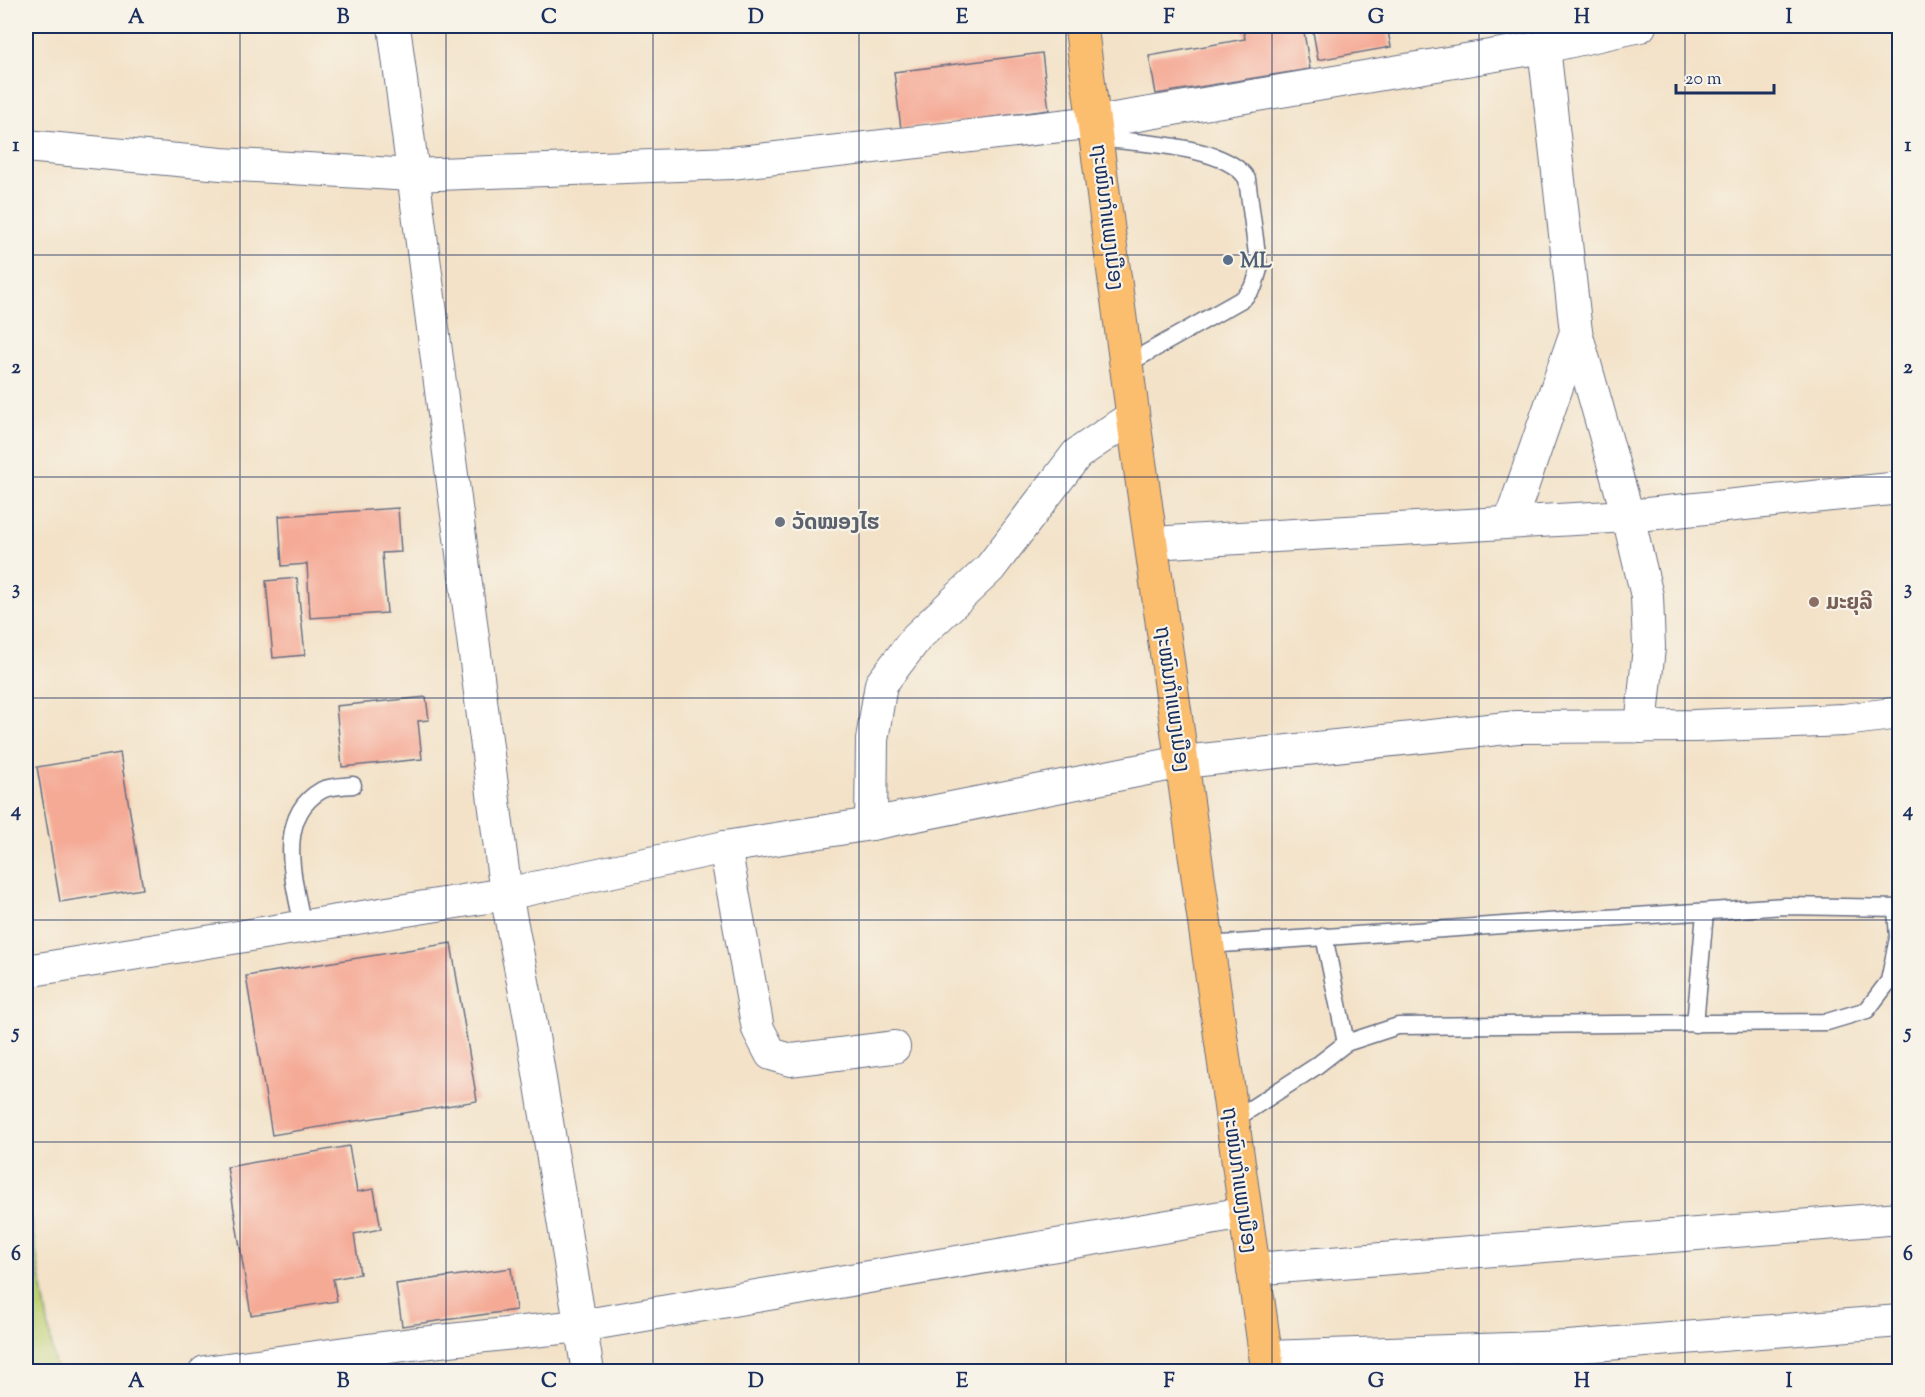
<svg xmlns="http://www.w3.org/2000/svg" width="1925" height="1397" font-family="'Sorts Mill Goudy','Noto Sans Lao',serif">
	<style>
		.green { fill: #bccf72; stroke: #6c7f68; stroke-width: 1.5 }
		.building { fill: #f5aa96 }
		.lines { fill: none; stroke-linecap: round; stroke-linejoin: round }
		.service-casing { stroke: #676e83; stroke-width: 19 }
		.minor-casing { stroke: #676e83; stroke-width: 34 }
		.primary-casing { stroke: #676e83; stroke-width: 35 }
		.service { stroke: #fff; stroke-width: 16 }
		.minor { stroke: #fff; stroke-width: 32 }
		.primary { stroke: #fbbd6e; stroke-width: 33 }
		.grid { fill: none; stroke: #1b2f5e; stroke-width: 1.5; stroke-opacity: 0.55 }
		.service-dot { fill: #5c6f8a; stroke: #f7f3e8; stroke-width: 2 }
		.worship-dot { fill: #6b7280; stroke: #f7f3e8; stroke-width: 2 }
		.education-dot { fill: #8d6e63; stroke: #f7f3e8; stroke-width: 2 }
		.labels { text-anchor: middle; stroke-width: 4.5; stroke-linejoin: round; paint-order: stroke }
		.street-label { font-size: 21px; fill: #1b2f5e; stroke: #f7f3e8 }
		.service-label { font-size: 21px; font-weight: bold; fill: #4e5e75; stroke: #f7f3e8; text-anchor: start }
		.worship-label { font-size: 21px; font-weight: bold; fill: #5b616d; stroke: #f7f3e8; text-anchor: start }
		.education-label { font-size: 21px; font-weight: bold; fill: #785e54; stroke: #f7f3e8; text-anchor: start }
		.neatline { fill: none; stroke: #1b2f5e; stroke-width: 2 }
		.grid-label { font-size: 20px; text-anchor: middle; font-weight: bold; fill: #1b2f5e }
	</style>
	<rect width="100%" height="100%" fill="#f7f3e8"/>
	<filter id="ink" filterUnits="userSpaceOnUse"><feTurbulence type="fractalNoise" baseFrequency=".0167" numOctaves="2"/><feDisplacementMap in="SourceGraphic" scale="12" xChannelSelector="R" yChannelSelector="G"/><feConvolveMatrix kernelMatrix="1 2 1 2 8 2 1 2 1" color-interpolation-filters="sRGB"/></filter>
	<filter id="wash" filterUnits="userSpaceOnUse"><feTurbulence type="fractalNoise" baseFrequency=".008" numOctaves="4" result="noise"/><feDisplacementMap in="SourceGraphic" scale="24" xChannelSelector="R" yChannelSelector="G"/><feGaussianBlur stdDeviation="1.35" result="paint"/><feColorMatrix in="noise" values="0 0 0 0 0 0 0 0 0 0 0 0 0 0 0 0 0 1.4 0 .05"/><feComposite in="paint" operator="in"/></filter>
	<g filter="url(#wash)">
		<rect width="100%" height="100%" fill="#f3e2c8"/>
		<!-- green -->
		<polygon class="green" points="26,1191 56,1371 26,1371"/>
		<g id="blocks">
			<!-- building -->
			<g class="building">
				<polygon points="1243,26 1303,26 1310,69 1156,94 1149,56 1245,39"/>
				<polygon points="1312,26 1387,26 1391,47 1318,60"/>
				<polygon points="1042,53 1049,110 901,129 894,72"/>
				<polygon points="398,508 401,552 382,553 387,613 310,618 307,564 282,566 279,516"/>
				<polygon points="297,578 305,655 273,658 266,581"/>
				<polygon points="426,697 429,720 418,721 422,759 342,767 336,706"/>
				<polygon points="120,753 143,889 60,902 37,767"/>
				<polygon points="451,943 477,1101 272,1135 246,976"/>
				<polygon points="349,1146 357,1192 374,1189 381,1229 354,1234 360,1274 333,1279 337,1301 251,1315 227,1167"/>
				<polygon points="511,1268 516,1310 402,1326 396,1284"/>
			</g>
		</g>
	</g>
	<g filter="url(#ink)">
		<use href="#blocks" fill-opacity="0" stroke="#676e83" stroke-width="1.5"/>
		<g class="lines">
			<defs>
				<g id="service">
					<path d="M1098 138C1136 143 1227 145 1247 179L1259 269 1254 286 1244 298 1127 364"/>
					<path d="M303 927C295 884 273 817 322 790 330 786 344 786 353 785"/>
					<polyline points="1324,936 1346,1043"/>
					<polyline points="1207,945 1785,906 1900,908"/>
					<polyline points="1695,1024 1705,913"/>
					<polyline points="1232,1121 1315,1067 1346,1043 1398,1026 1827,1022 1867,1010 1889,981 1898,938 1896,909"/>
				</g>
				<g id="minor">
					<polyline points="394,26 506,894 530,1018 588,1372"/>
					<polyline points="26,146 221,164 412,175 731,163 1096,122 1544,47 1640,26"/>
					<polyline points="1576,332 1628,516 1647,596 1649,647 1641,727"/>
					<polyline points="1510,522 1576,332 1544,47"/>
					<polyline points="1151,543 1628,516 1900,488"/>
					<polyline points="871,824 872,740 881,684 917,637 990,568 1077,454 1133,416"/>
					<polyline points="725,847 758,1029 771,1054 791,1060 894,1047"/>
					<polyline points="26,971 506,894 725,847 871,824 1182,762 1517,727 1694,726 1844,720 1900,713"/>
					<polyline points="1253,1269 1900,1218"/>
					<polyline points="1266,1357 1568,1347 1900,1321"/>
					<polyline points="205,1372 412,1344 580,1326 1245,1213"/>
				</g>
				<polyline id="primary" points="1081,26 1133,416 1268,1372"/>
			</defs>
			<!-- service casing -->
			<use href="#service" class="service-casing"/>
			<!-- minor casing -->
			<use href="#minor" class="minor-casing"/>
			<!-- primary casing -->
			<use href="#primary" class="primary-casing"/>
			<!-- service -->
			<use href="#service" class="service"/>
			<!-- minor -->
			<use href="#minor" class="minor"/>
			<!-- primary -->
			<use href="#primary" class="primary"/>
		</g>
	</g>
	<!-- grid -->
	<path class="grid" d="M240 26V1372M446 26V1372M653 26V1372M859 26V1372M1066 26V1372M1272 26V1372M1479 26V1372M1685 26V1372M26 255H1900M26 477H1900M26 698H1900M26 920H1900M26 1142H1900"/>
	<!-- markers -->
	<circle class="service-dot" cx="1228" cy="260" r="6"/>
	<circle class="worship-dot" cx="780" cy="522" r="6"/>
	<circle class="education-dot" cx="1814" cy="602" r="6"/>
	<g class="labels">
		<!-- street labels -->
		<g class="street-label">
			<text transform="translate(1108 217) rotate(83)" y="7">ຖະໜົນກຳແພງເມືອງ</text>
			<text transform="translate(1173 699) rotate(82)" y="7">ຖະໜົນກຳແພງເມືອງ</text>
			<text transform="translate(1240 1180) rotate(82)" y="7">ຖະໜົນກຳແພງເມືອງ</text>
		</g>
		<!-- service labels -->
		<g class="service-label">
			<text x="1240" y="267">ML</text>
		</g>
		<!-- worship labels -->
		<g class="worship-label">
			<text x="792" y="529">ວັດໝອງໄຮ</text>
		</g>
		<!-- education labels -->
		<g class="education-label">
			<text x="1826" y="609">ມະຍຸລີ</text>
		</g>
	</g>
	<!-- margin -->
	<rect width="1925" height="1397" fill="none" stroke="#f7f3e8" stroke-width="66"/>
	<!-- scale -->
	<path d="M1676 84v9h98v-9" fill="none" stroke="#1b2f5e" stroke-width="3"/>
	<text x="1685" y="84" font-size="18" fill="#1b2f5e" stroke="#f7f3e8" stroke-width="4.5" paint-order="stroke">20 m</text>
	<rect x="33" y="33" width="1859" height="1331" class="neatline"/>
	<g class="grid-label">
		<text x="136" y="23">A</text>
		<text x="343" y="23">B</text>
		<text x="549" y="23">C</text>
		<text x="756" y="23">D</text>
		<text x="962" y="23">E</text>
		<text x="1169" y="23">F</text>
		<text x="1376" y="23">G</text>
		<text x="1582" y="23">H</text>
		<text x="1789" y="23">I</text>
		<text x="16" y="151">1</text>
		<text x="1908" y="151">1</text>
		<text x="16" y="373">2</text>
		<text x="1908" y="373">2</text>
		<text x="16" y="594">3</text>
		<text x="1908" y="594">3</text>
		<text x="16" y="816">4</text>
		<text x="1908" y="816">4</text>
		<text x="16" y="1038">5</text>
		<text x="1908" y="1038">5</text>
		<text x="16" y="1260">6</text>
		<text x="1908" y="1260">6</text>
		<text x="136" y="1387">A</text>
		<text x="343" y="1387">B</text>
		<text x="549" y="1387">C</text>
		<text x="756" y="1387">D</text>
		<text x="962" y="1387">E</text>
		<text x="1169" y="1387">F</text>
		<text x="1376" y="1387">G</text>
		<text x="1582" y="1387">H</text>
		<text x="1789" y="1387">I</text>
	</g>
</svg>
